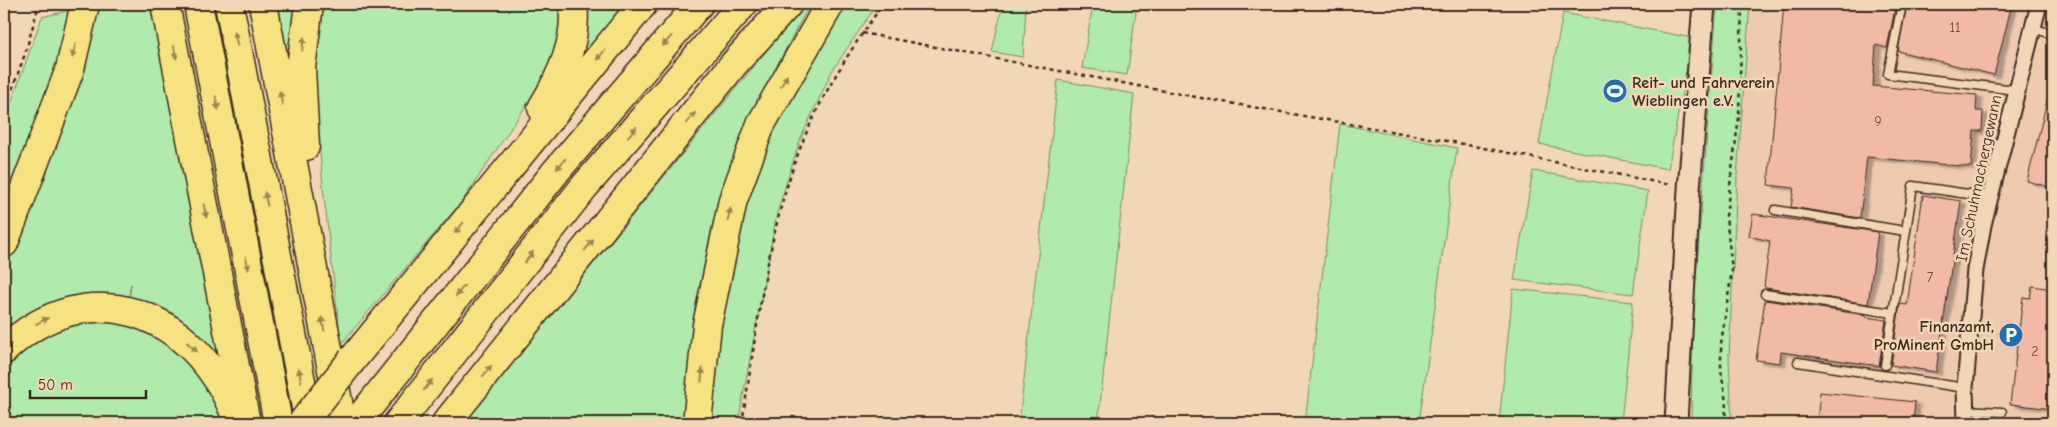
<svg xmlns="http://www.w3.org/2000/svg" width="2057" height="427" font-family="'Comic Neue',sans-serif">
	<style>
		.built { fill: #eecab0 }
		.green { fill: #b1eaad; stroke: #768a66 }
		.building { fill: #f1b9a6; stroke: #3b2a1e; filter: url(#shadow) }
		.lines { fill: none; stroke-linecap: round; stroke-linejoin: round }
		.lane-casing { stroke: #3b2a1e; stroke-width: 11 }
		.street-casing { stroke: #3b2a1e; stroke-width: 19 }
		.secondary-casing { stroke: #3b2a1e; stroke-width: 25 }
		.highway-casing { stroke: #3b2a1e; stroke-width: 31 }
		.path { stroke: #3b2a1e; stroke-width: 2.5; stroke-dasharray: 4 4; stroke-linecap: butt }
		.lane { stroke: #f2d6b8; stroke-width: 8 }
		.street { stroke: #f2d6b8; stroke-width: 15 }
		.secondary { stroke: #f2d6b8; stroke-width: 21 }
		.highway { stroke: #f6e281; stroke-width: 28 }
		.highway-bridge-casing { stroke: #3b2a1e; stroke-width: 31; stroke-linecap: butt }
		.highway-bridge { stroke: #f6e281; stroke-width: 28 }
		.oneway { fill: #988650 }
		.labels { text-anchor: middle; stroke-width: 5; stroke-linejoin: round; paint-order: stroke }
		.number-label { font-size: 14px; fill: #684e40 }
		.poi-label { font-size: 16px; font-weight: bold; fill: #3b2a1e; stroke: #f2d6b8; text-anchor: start }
		.street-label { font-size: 16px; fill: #3b2a1e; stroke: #f2d6b8 }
	</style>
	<defs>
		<filter id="shadow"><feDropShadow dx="5.5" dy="3" stdDeviation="1" flood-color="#0004"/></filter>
	</defs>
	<rect width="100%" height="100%" fill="#f2d6b8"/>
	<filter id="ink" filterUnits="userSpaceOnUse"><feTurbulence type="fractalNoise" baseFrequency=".02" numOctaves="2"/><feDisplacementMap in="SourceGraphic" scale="10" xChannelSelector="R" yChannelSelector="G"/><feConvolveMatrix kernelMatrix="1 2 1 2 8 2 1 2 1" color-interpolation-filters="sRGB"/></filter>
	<g filter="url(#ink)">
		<!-- built -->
		<polygon class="built" points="1750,4 2053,4 2053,423 1732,423 1729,358 1737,177"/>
		<!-- green -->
		<g class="green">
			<polygon points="96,4 154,4 223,369 129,299 131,284 125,320 182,351 217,396 226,423 4,423 4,123 42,17"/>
			<polygon points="276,4 559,4 560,37 553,65 463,200 341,344 323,187 315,93 290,89"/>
			<polygon points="583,4 629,4 576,65"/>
			<path d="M807 4H810C775 68 741 132 719 203 697 274 694 350 687 423H464L762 56Z"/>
			<path d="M841 4H877L832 71 800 140 777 213 738 423H709C719 329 734 209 774 123 793 82 819 43 841 4Z"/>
			<polygon points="1003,4 1026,4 1023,57 992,52"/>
			<polygon points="1093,4 1137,4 1127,75 1082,68"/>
			<polygon points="1717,4 1750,4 1737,177 1729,358 1732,423 1691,423 1693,316"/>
			<polygon points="1563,13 1692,38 1668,169 1539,144"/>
			<polygon points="1058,80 1134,94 1098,423 1019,423"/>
			<polygon points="1340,124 1457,148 1419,423 1305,423"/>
			<polygon points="1533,171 1648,191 1633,294 1514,280"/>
			<polygon points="1513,289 1633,302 1621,423 1499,423"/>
		</g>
		<!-- building -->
		<g class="building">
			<polygon points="1784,4 1896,4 1887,48 1876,45 1873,86 1977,95 1976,111 1983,111 1982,131 1974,131 1971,167 1867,157 1860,218 1791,207 1794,188 1768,185"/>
			<polygon points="1907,4 2012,4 1994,75 1898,51"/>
			<polygon points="2049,93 2053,94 2053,188 2027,181"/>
			<polygon points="1923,195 1961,201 1936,372 1891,365 1900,304 1907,305"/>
			<polygon points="1753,214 1878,232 1868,304 1766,288 1764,286 1770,241 1749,236"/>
			<polygon points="2032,286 2053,289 2053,409 2010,404 2023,297 2030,298"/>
			<polygon points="1765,300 1866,315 1866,317 1886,320 1879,366 1781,352 1780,363 1756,360"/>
			<polygon points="1820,392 1915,402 1913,423 1817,423"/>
		</g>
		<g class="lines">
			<defs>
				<g id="lane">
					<polyline points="1902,4 1888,74 2015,90"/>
					<polyline points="2031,28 2053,34"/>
					<polyline points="1775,210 1905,231"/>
					<polyline points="1765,294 1893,313"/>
					<polyline points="1798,362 1965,388"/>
					<polyline points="1885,365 1913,186 1989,197"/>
					<polyline points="1966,410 2002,412"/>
				</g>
				<polyline id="street" points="1966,423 1965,388 1975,270 1983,225 2039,4"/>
				<polyline id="secondary" points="1676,423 1689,189 1704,4"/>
				<g id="highway">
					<polyline points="165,4 246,423"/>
					<polyline points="198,4 278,423"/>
					<polyline points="229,4 309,423"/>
					<polyline points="263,4 342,423"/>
					<path d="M542 108C561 77 578 41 573 4"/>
					<polyline points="305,146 301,68 309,4"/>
					<polyline points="4,243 70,69 85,4"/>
					<path d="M4 350C88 269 195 312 235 414"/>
					<polyline points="352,360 643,4"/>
					<polyline points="356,423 557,170 699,4"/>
					<polyline points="398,423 584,187 743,4"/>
					<polyline points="446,423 733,65 788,4"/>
					<polyline points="697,423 707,325 733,200 761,124 830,4"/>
				</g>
			</defs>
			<!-- lane casing -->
			<use href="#lane" class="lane-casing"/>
			<!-- street casing -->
			<use href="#street" class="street-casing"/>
			<!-- secondary casing -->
			<use href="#secondary" class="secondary-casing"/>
			<!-- highway casing -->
			<use href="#highway" class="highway-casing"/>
			<!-- path -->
			<g class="path">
				<polyline points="862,33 1201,98 1453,142 1671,185"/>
				<polyline points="4,112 25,54 39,4"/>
				<path d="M742 423C757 330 767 230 803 141 823 92 852 47 883 4"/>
				<polyline points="1725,423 1726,402 1721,370 1721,344 1732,270 1726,216 1739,116 1742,4"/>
			</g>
			<!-- lane -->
			<use href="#lane" class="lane"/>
			<!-- street -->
			<use href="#street" class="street"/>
			<!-- secondary -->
			<use href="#secondary" class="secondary"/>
			<!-- highway -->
			<use href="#highway" class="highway"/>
			<defs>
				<polyline id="highway-bridge" points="302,423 352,360"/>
			</defs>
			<!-- highway-bridge casing -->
			<use href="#highway-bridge" class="highway-bridge-casing"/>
			<!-- highway-bridge -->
			<use href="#highway-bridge" class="highway-bridge"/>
		</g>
		<!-- one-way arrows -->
		<defs><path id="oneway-solid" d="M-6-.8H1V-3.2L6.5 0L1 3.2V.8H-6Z" transform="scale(1.25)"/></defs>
		<g class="oneway">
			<use href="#oneway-solid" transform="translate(236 39) rotate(-101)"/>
			<use href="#oneway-solid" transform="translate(667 41) rotate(131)"/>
			<use href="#oneway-solid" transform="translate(303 44) rotate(-83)"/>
			<use href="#oneway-solid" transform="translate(74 51) rotate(104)"/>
			<use href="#oneway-solid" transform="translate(175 52) rotate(79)"/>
			<use href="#oneway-solid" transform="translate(601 55) rotate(129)"/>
			<use href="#oneway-solid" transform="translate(784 81) rotate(-61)"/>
			<use href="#oneway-solid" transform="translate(281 98) rotate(-101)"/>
			<use href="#oneway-solid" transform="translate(217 103) rotate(79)"/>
			<use href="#oneway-solid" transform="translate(691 118) rotate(-51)"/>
			<use href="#oneway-solid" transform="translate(632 132) rotate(-49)"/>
			<use href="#oneway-solid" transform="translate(561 164) rotate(130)"/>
			<use href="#oneway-solid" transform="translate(266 199) rotate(-101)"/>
			<use href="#oneway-solid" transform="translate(205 211) rotate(79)"/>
			<use href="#oneway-solid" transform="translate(729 215) rotate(-77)"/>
			<use href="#oneway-solid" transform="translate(459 228) rotate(129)"/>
			<use href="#oneway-solid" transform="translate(589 245) rotate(-51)"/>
			<use href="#oneway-solid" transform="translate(529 257) rotate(-52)"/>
			<use href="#oneway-solid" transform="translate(247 263) rotate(79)"/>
			<use href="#oneway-solid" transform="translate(460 291) rotate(128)"/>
			<use href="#oneway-solid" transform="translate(42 321) rotate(-27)"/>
			<use href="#oneway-solid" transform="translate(323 324) rotate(-101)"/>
			<use href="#oneway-solid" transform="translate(192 347) rotate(42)"/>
			<use href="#oneway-solid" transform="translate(487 371) rotate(-51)"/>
			<use href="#oneway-solid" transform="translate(300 375) rotate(-101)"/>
			<use href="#oneway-solid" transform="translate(702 375) rotate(-84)"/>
			<use href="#oneway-solid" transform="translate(428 385) rotate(-52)"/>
		</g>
	</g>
	<!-- icons -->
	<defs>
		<symbol id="stadium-disc" viewBox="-11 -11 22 22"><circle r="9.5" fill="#1f6fb2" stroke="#f2d6b8"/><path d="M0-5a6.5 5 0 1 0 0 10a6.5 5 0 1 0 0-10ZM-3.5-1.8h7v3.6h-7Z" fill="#fff"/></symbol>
		<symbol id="parking-disc" viewBox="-11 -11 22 22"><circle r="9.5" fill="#1f6fb2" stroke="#f2d6b8"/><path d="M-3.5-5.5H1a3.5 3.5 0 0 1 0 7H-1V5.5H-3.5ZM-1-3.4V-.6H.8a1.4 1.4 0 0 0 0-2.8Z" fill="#fff"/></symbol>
	</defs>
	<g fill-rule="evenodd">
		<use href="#stadium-disc" x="1601" y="77" width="28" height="28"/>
		<use href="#parking-disc" x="1997" y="321" width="28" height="28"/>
	</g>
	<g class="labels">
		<!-- number labels -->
		<g class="number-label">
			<text x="1955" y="32">11</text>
			<text x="1878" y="126">9</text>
			<text x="1930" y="282">7</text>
			<text x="2035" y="356">2</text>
		</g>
		<!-- poi labels -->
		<g class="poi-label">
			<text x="1632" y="88">Reit- und Fahrverein<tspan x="1632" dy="18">Wieblingen e.V.</tspan></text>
			<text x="1994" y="332" text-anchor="end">Finanzamt,<tspan x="1994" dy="18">ProMinent GmbH</tspan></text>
		</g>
		<!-- street labels -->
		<g class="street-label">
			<text transform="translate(1978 178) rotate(-78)" y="6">Im Schuhmachergewann</text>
		</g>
	</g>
	<!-- margin -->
	<rect width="2057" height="427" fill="none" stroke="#f2d6b8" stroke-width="20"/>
	<rect x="10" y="10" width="2037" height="407" fill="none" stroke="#3b2a1e" stroke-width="2" filter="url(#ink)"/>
	<!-- scale -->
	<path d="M30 390v8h116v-8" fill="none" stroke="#3b2a1e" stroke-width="2.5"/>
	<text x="38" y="390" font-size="15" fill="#3b2a1e" stroke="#f2d6b8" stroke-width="4" paint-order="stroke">50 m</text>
</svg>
